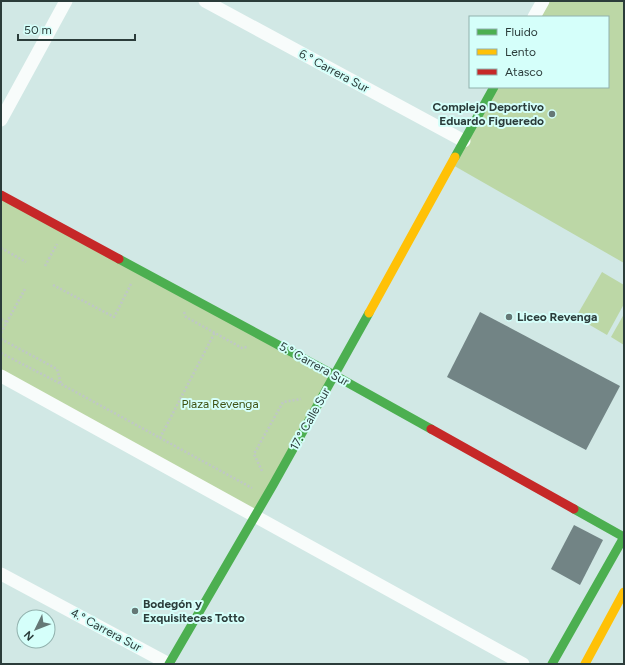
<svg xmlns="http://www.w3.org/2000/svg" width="625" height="665" font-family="Figtree,sans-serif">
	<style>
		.green { fill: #bcd7a6 }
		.building { fill: #728485 }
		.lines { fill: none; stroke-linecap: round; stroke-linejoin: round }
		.path { stroke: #bfc7c6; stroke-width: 2.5; stroke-dasharray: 2 2; stroke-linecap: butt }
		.street { stroke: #f8fcfb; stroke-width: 13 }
		.fast { stroke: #4caf50; stroke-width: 9 }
		.slow { stroke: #ffc107; stroke-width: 9 }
		.jam { stroke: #c62828; stroke-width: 9 }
		.poi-dot { fill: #657876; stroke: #d5fffa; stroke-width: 1.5 }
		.labels { text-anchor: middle; stroke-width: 4; stroke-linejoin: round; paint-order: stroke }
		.street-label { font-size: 12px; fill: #2b3c3a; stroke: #d5fffa }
		.poi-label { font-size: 12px; font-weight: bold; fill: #2b3c3a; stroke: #d5fffa; text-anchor: start }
		.park-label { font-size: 12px; fill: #3f5213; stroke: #d5fffa }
	</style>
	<rect width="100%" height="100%" fill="#d1e8e5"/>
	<!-- green -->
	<g class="green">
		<polygon points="543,1 624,1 624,263 451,164 494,87 608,87 608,17 534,17"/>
		<polygon points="1,198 332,375 255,514 1,374"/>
		<polygon points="602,272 624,285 624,304 607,335 576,317"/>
		<polygon points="624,314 624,345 611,337"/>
	</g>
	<!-- building -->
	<g class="building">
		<polygon points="480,312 620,386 586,450 447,377"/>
		<polygon points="574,525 603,540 580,585 551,569"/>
	</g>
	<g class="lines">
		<!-- path -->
		<g class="path">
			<polyline points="1,248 26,262"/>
			<polyline points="45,266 57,244"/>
			<polyline points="53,285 114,317 131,284"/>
			<polyline points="184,312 186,317 242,348 247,347"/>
			<polyline points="1,319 7,322"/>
			<polyline points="1,333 25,289"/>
			<polyline points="1,339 57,369 61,384"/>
			<polyline points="1,353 61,384 252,488"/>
			<polyline points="160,438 215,332"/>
			<polyline points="262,471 254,454 283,402 301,399"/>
		</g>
		<!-- street -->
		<g class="street">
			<polyline points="205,1 464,141"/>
			<polyline points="534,17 543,1"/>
			<polyline points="1,120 66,1"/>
			<polyline points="1,376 523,664"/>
			<polyline points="1,574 169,664"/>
		</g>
		<!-- fast -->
		<g class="fast">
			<polyline points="455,157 494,87"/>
			<polyline points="119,259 334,375 431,429"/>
			<polyline points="574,509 624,537"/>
			<polyline points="169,664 273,485 369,313"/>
			<polyline points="552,664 624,537"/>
		</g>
		<!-- slow -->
		<g class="slow">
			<polyline points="369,313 455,157"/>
			<polyline points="585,664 624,592"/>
		</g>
		<!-- jam -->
		<g class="jam">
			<polyline points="1,195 119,259"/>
			<polyline points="431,429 574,509"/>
		</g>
	</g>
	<!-- markers -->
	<g class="poi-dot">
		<circle cx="552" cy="114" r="4"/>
		<circle cx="509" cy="317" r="4"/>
		<circle cx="135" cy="611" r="4"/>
	</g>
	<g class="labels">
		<!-- street labels -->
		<g class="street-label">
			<text transform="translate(334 71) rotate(28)" y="4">6.° Carrera Sur</text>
			<text transform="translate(314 364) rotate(29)" y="4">5.° Carrera Sur</text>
			<text transform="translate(310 419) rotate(-61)" y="4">17.° Calle Sur</text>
			<text transform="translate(106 630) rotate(28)" y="4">4.° Carrera Sur</text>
		</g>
		<!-- poi labels -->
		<g class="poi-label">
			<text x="544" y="111" text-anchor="end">Complejo Deportivo<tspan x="544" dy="14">Eduardo Figueredo</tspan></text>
			<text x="517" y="321">Liceo Revenga</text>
			<text x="143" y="608">Bodegón y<tspan x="143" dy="14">Exquisiteces Totto</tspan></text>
		</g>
		<!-- park labels -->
		<g class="park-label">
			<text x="220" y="408">Plaza Revenga</text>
		</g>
	</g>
	<!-- border -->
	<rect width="625" height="665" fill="none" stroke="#2b3c3a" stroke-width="4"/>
	<!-- legend -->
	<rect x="469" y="16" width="140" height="72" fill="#d5fffa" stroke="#91b1ad"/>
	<rect x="477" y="29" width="20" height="6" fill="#4caf50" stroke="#91b1ad"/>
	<text x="505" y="36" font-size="12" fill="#2b3c3a">Fluido</text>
	<rect x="477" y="49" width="20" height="6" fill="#ffc107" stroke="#91b1ad"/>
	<text x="505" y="56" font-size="12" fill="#2b3c3a">Lento</text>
	<rect x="477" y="69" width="20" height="6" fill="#c62828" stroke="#91b1ad"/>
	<text x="505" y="76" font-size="12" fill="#2b3c3a">Atasco</text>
	<!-- north arrow -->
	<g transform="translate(36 629) rotate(227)"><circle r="19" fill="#d5fffa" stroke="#91b1ad"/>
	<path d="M0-3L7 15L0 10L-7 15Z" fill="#657876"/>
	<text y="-6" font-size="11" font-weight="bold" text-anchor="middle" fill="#2b3c3a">N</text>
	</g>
	<!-- scale -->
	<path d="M18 34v6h117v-6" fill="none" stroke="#2b3c3a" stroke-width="2"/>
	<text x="24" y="34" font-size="12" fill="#2b3c3a" stroke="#d5fffa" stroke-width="3" paint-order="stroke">50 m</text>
</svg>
